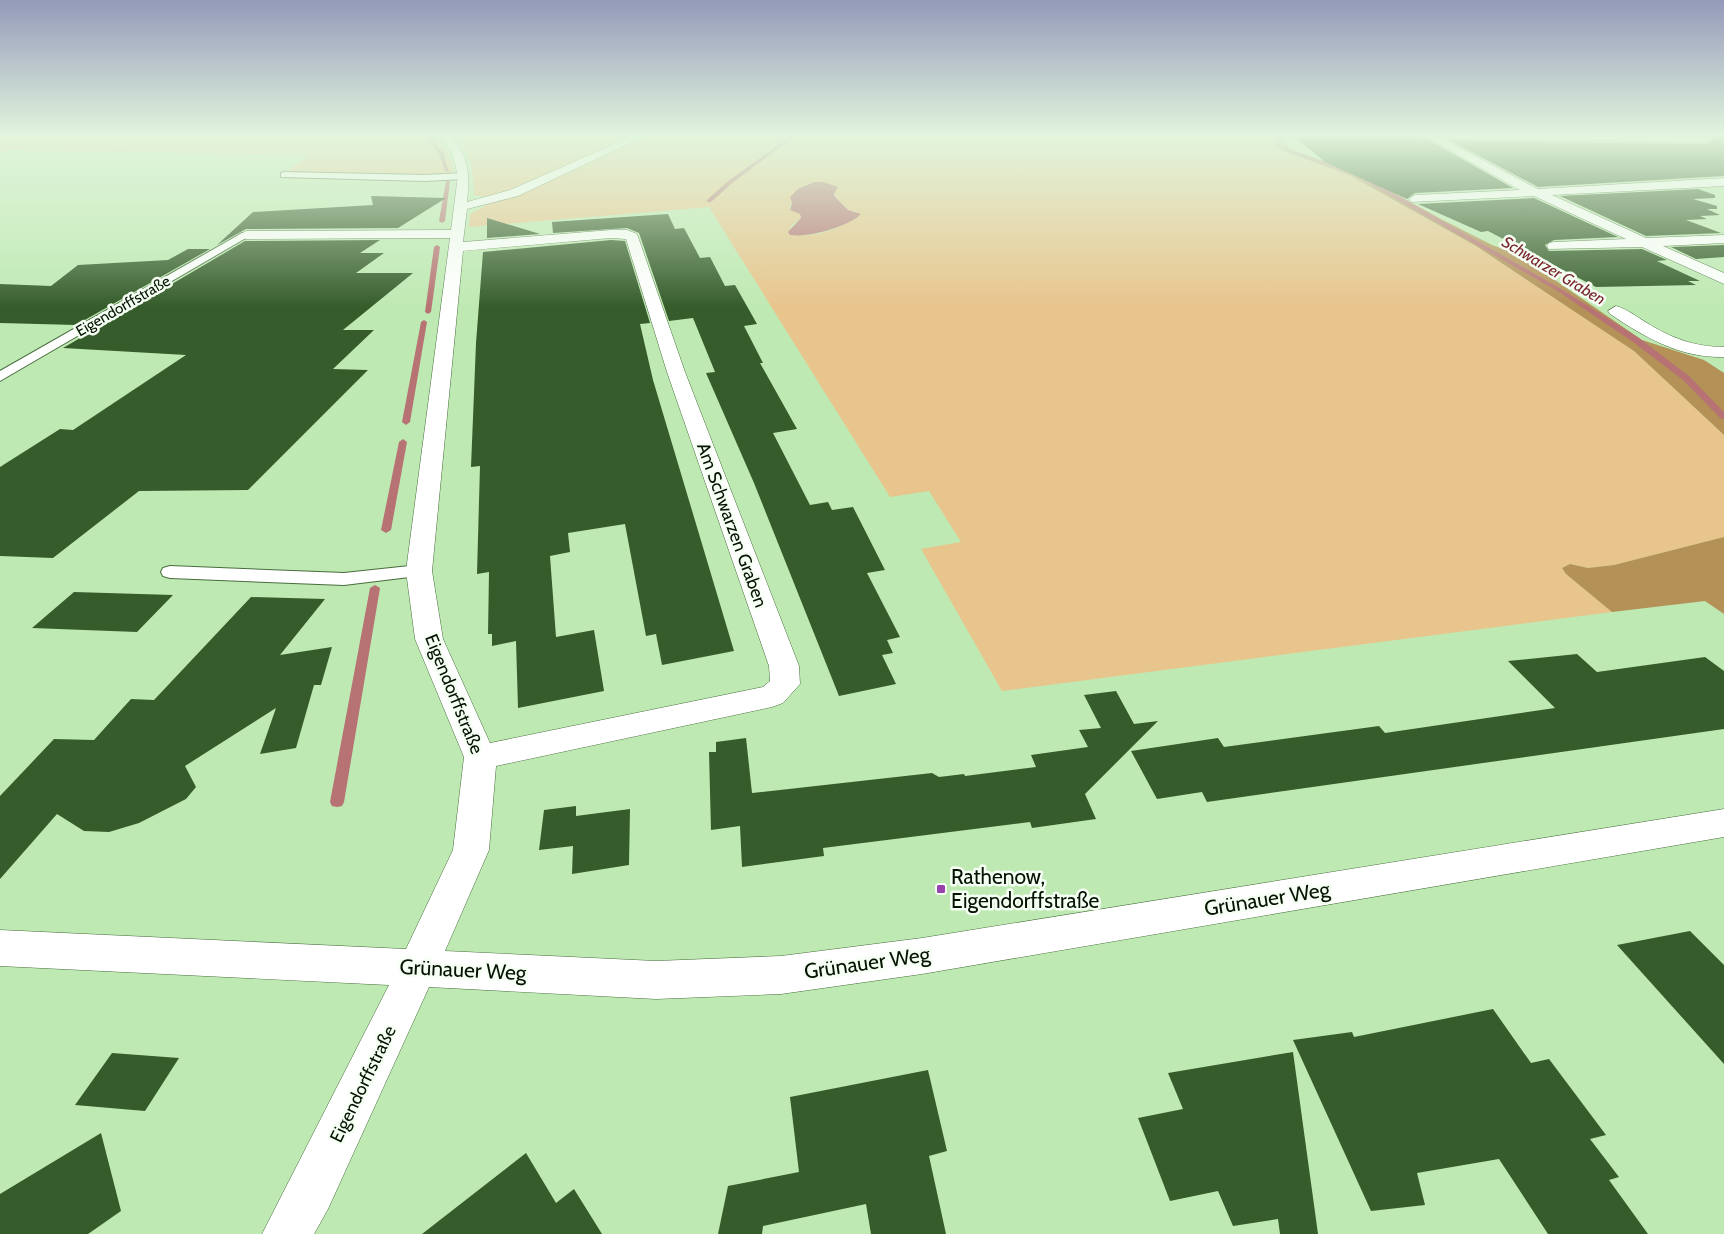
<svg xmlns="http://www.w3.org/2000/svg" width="1724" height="1234" font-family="Cabin,sans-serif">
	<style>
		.green { fill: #e8c58d; fill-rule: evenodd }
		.forest { fill: #b49157 }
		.water { fill: #b77374 }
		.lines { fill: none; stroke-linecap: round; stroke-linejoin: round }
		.stream { fill: #b77374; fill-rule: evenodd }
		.building { fill: #365c2b }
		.lane-casing { stroke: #486d3d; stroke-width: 2 }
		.street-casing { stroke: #486d3d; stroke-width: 1 }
		.lane { fill: #fff; fill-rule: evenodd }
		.street { fill: #fff; fill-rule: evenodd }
		.poi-dot { fill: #9841ae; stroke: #f6fff4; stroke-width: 2 }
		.labels { text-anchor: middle; stroke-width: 5; stroke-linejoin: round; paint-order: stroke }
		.far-street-label { font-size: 15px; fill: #051302; stroke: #f6fff4 }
		.far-water-label { font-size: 16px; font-style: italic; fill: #78242c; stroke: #f6fff4 }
		.street-label { font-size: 18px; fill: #051302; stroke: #f6fff4 }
		.near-poi-label { font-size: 21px; fill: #051302; stroke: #f6fff4; text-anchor: start }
		.near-street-label { font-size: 21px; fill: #051302; stroke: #f6fff4 }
	</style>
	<rect width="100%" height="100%" fill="#bfe9b3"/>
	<!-- green -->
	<g class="green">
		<polygon points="0,135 434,135 447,149 454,170 449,174 426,176 286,173 309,155 8,150 0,152"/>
		<path d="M452 135H635C607 147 499 205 474 195 474 172 471 150 452 135Z"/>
		<path d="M649 135H1277L1274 144 1281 150 1351 176 1476 246 1634 351 1724 435V537L1614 565 1588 568 1570 564 1562 568 1566 574 1612 612 1002 691 921 549 961 542 929 491 890 497 709 207 469 227 470 214 488 204 564 175ZM814 182 838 187 834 194 835 197 848 210 857 212C847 230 810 238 790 235L791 226 801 218 800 214 789 208 798 189Z"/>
	</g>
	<!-- forest -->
	<g class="forest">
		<polygon points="1277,135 1287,135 1285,142 1290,149 1362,175 1441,219 1492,245 1517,254 1642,340 1704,360 1724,373 1724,435 1634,351 1476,246 1351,176 1281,150 1274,144"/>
		<polygon points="1724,537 1724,614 1705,601 1612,612 1566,574 1562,568 1570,564 1588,568 1614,565"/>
	</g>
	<!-- water -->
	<path class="water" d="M814 182H823L838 187 834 194 835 197 848 210 861 214C848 227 808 238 790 235L788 232 801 218 800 214 790 210 792 203 790 197 798 189Z"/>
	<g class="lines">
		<!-- stream -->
		<g class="stream">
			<polygon points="424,135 428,135 443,153 449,172 445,171 439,153"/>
			<polygon points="792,135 796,135 731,184 711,202 707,202 707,200 727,182"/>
			<polygon points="1278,135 1282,135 1281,144 1289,149 1358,173 1563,290 1639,338 1689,376 1724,412 1724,419 1721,419 1683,380 1633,342 1559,292 1354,175 1285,151 1277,144"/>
			<polygon points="448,180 450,181 445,221 442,223 439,221 446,181"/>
			<polygon points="437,245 440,247 431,312 428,314 425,312 434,247"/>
			<polygon points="424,320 427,322 410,422 406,425 402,422 421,322"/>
			<polygon points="403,439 407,442 391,530 386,533 381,530 399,442"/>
			<polygon points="375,585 380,588 344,802 342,806 337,807 332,806 330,802 370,588"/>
		</g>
	</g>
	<!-- building -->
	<g class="building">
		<polygon points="1291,134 1413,134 1419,139 1427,139 1513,188 1415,193 1407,199 1325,162"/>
		<polygon points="1621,134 1724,134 1724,176 1538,187 1449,140 1706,144 1713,140 1710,135"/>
		<polygon points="1698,189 1715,195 1715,198 1693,199 1717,206 1717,209 1707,209 1720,215 1700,216 1707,219 1686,220 1721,233 1646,236 1560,196"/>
		<polygon points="371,196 446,198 398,228 246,229 217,245 253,212 373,205"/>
		<polygon points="1534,198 1618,237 1554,240 1545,245 1549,251 1642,249 1667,260 1657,261 1700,281 1688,281 1696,285 1596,287 1488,231 1481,232 1418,204"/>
		<polygon points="668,214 675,229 684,228 700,258 710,257 725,286 735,285 757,324 744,326 763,363 760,363 797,429 773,433 810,505 828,502 832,510 853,507 885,570 867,573 900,637 887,640 893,653 882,655 896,684 839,696 754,483 706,373 715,372 693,318 669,321 639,233 627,228 553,233 552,222"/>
		<polygon points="487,218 540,234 487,238"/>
		<polygon points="380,240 360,253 384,253 356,273 413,273 343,330 374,330 333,369 368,370 248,490 139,491 53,558 0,556 0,467 60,429 73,430 186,355 63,348 245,241"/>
		<polygon points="611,240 625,241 650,323 640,324 653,380 734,651 662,665 656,634 646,636 625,524 568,533 570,552 550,556 556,637 594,630 604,691 518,708 516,641 492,646 492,634 488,634 489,572 477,574 480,466 471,467 476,343 483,252"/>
		<polygon points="1724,245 1724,257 1696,259 1671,247"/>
		<polygon points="188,249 210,249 76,325 0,323 0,284 51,286 78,265 168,260"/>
		<polygon points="74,592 173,595 137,632 32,628"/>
		<polygon points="251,597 325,599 280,655 332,647 321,685 314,685 296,748 260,754 276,708 185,766 196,787 186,799 139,823 109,832 84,831 57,814 0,879 0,796 54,739 94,740 131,699 154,700"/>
		<polygon points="1577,654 1597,672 1705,657 1724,671 1724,729 1207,802 1202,792 1157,799 1131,751 1218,738 1224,747 1379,726 1385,733 1555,708 1508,661"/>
		<polygon points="1116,691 1134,724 1158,721 1085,794 1096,819 1032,828 1030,822 823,848 824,856 742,867 740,826 711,830 709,752 716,752 716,742 746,738 752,793 932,773 939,777 964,774 965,776 1036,767 1031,755 1088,747 1079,730 1101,728 1084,695"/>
		<polygon points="576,806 576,816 630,809 629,865 572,874 573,846 539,850 544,810"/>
		<polygon points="1690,931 1724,965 1724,1064 1617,945"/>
		<polygon points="1493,1009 1531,1063 1549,1059 1606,1135 1590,1139 1619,1177 1609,1180 1648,1234 1548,1234 1499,1159 1417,1173 1425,1205 1371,1211 1293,1040 1352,1032 1354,1037"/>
		<polygon points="1293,1052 1318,1234 1280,1234 1278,1219 1233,1226 1218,1191 1170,1201 1138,1118 1183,1109 1168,1073"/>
		<polygon points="112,1053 179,1058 145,1111 75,1105"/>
		<polygon points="928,1070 947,1151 929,1156 946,1234 871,1234 866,1204 763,1226 762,1234 718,1234 728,1186 799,1172 790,1097"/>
		<polygon points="101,1133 121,1211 88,1234 0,1234 0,1194"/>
		<polygon points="526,1153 556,1203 574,1189 602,1234 422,1234"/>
	</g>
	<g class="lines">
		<defs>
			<g id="lane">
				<polygon points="284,172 424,175 464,173 468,176 464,179 424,181 281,177 281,173"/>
				<polygon points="242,233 251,235 0,381 0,371"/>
				<polygon points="419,565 426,567 428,571 426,575 344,585 170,578 163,576 161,572 163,568 170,566 344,573"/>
			</g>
			<g id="street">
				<path d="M438 135H448C469 155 470 173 467 202L510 190 635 135H647L518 196 467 209 463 242 611 230H627L637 234 685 372 799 666 800 684 783 703 772 707 496 766 489 850 445 951 656 961 781 956 922 938 1724 809V837L922 974 781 994 656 999 429 987 328 1209 314 1234H262L389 985 0 966V930L406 949 453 850 464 757 415 639 406 571 450 238 246 239 239 235 246 231 451 230 458 176 451 149ZM611 238 626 239 667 372 769 666 770 681 763 687 490 743 443 639 432 571 463 251Z"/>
				<polygon points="1423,135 1710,137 1711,139 1706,142 1441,138 1538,189 1724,178 1724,186 1552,195 1646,238 1724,235 1724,243 1663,246 1724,273 1724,284 1642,247 1549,249 1547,246 1549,243 1554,242 1626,239 1534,196 1411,202 1409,199 1415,195 1520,190"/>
				<path d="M1616 306C1627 309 1637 317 1647 323 1671 338 1695 347 1724 347V357C1680 358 1646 338 1610 314L1608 311Z"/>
			</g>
		</defs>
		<!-- lane casing -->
		<use href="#lane" class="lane-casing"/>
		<!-- street casing -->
		<use href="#street" class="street-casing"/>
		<!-- lane -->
		<use href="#lane" class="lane"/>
		<!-- street -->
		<use href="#street" class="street"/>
	</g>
	<!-- sky -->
	<linearGradient id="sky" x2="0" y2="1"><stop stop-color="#949aba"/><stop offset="0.44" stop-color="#e2f5dd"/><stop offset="1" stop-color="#e2f5dd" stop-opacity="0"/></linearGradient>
	<rect width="1724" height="307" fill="url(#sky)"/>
	<!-- markers -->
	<rect class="poi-dot" x="936" y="884" width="10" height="10" rx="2.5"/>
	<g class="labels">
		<!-- far-street labels -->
		<g class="far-street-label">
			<text transform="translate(123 306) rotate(-30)" y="5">Eigendorffstraße</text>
		</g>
		<!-- far-water labels -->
		<g class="far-water-label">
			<text transform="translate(1554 270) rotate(31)" y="6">Schwarzer Graben</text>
		</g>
		<!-- street labels -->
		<g class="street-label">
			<text transform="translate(732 525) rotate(70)" y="6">Am Schwarzen Graben</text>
			<text transform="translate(454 694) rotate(68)" y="6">Eigendorffstraße</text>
			<text transform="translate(363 1084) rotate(-64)" y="6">Eigendorffstraße</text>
		</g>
		<!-- near-poi labels -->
		<g class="near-poi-label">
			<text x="951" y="884">Rathenow,<tspan x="951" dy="24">Eigendorffstraße</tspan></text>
		</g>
		<!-- near-street labels -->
		<g class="near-street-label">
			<text transform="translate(1267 899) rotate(-9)" y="7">Grünauer Weg</text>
			<text transform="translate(867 963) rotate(-8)" y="7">Grünauer Weg</text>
			<text transform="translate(463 970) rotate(3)" y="7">Grünauer Weg</text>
		</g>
	</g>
</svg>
